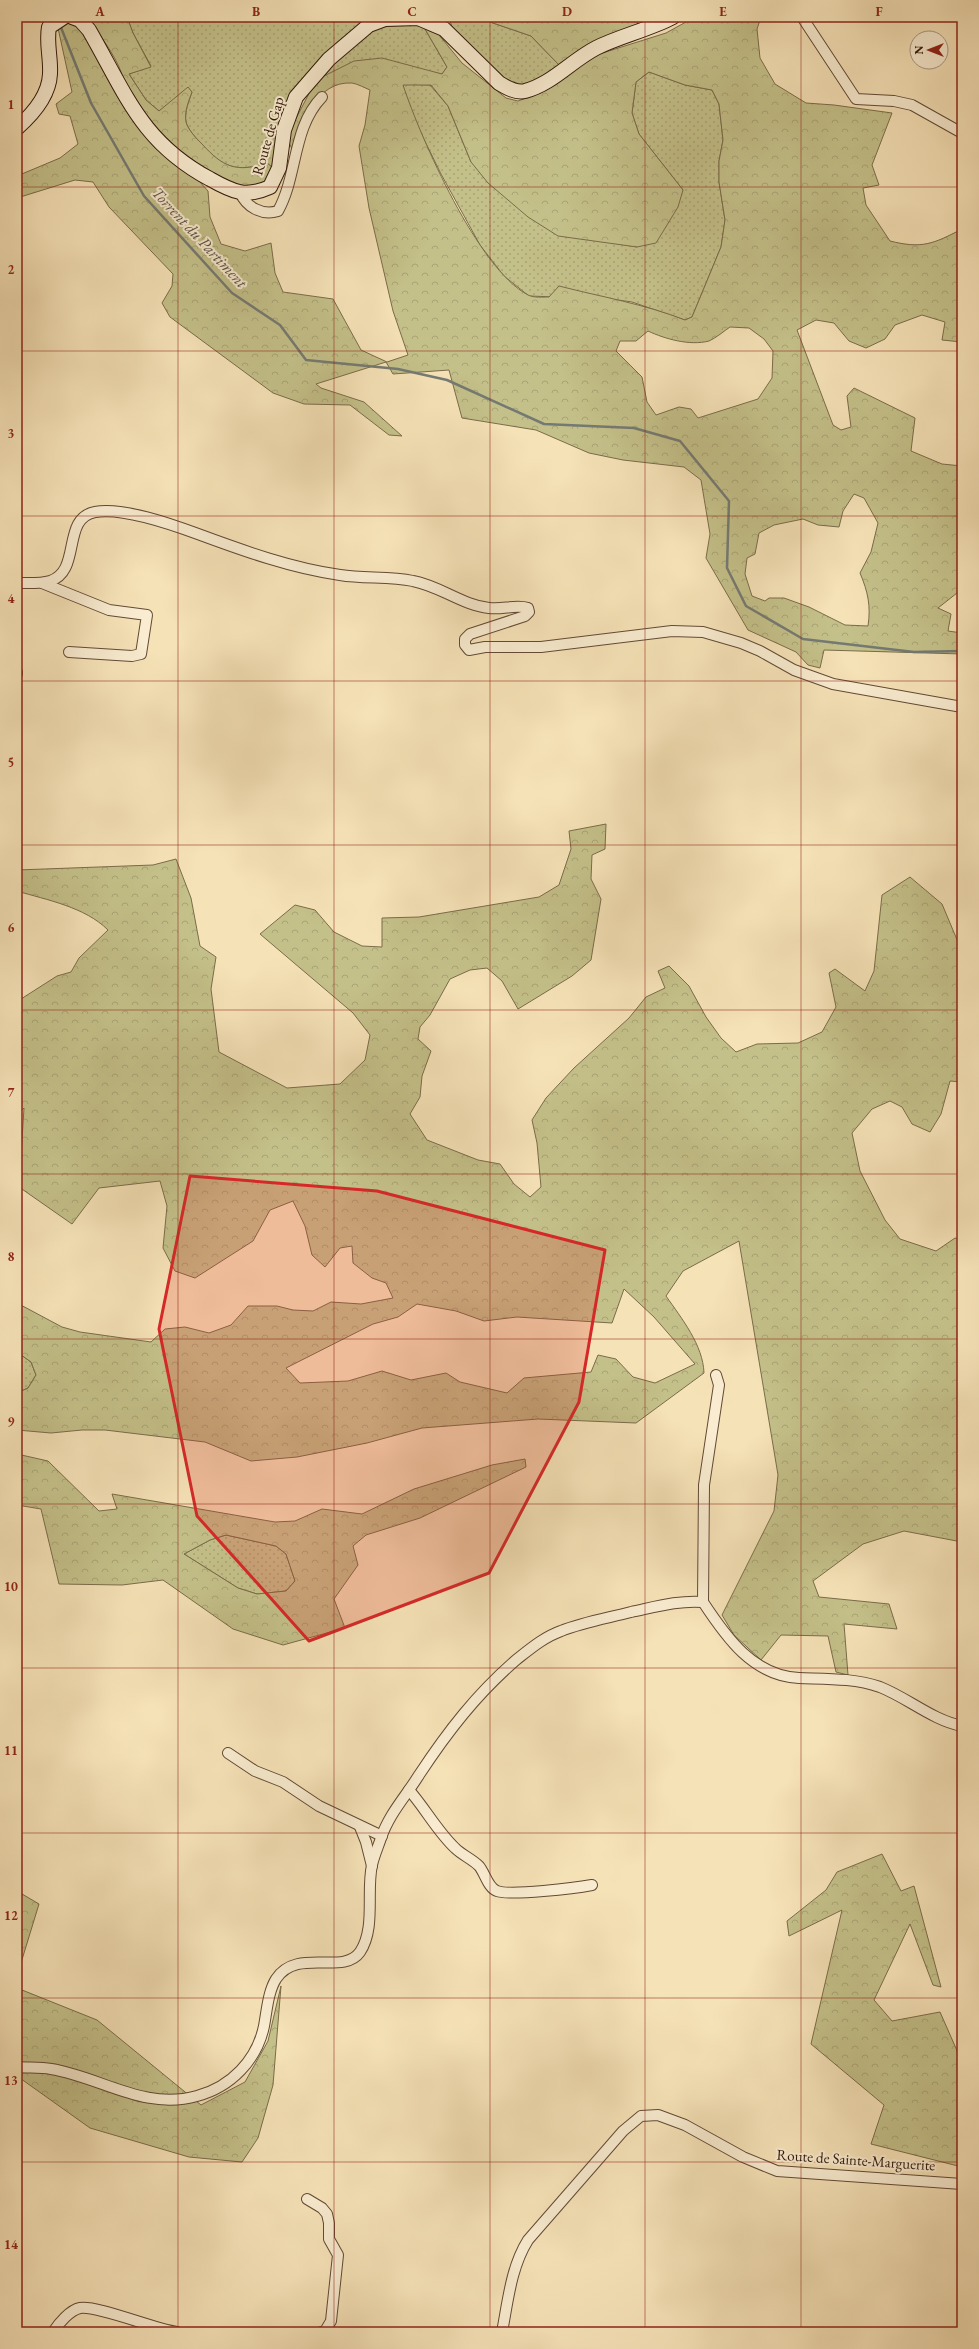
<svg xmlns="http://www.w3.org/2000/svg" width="979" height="2349" font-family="'EB Garamond',serif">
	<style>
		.grass { fill: url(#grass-dots); stroke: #7a6c4a }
		.forest { fill: url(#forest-crowns); stroke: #7a6c4a; fill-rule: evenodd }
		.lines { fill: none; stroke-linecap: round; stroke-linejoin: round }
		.stream { stroke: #747a73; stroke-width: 2.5 }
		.street-casing { stroke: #624a36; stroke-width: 12 }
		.secondary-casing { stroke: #31180b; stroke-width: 16 }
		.street { stroke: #f9ecd0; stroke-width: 10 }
		.secondary { stroke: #f9ecd0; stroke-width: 14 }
		.marked { fill: #d62828; fill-opacity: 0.2; stroke: #d62828; stroke-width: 3; stroke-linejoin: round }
		.grid { fill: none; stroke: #8f2418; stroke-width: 1; stroke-opacity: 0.55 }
		.labels { text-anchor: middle; stroke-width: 4; stroke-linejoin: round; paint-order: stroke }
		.street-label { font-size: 15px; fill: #31180b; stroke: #f9ecd0 }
		.water-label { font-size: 16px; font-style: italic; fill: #585148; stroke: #f9ecd0 }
		.neatline { fill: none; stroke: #8f2418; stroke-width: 1.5 }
		.grid-label { font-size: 13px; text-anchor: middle; font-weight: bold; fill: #8f2418 }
	</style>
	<defs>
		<pattern id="grass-dots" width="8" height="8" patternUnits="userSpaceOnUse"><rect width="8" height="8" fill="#c4c089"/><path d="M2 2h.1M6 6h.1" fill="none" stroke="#a9a475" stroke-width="1.8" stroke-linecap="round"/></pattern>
		<pattern id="forest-crowns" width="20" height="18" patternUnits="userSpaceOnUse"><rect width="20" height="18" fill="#c4c089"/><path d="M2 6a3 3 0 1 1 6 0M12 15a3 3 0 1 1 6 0" fill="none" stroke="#a9a475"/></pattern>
	</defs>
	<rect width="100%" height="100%" fill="#f6e2b7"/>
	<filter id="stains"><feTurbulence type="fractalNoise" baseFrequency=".005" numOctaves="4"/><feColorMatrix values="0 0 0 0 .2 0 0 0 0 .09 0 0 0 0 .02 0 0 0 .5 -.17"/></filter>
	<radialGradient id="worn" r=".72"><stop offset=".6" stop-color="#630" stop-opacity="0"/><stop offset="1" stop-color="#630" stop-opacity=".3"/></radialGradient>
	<!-- grass -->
	<g class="grass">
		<path d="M127 17H379L311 72 273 168 267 163C236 173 223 167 202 145 197 139 188 130 186 122 184 112 189 101 192 92L159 111 146 100 129 74 151 66 133 33Z"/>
		<polygon points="449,17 483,17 490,22 531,36 560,66 523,87 502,81 453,31"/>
		<polygon points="419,25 425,29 447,67 442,74 425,71 316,80 366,33 381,26"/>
		<polygon points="649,72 685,85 712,90 719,104 723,140 719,161 719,182 725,220 721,247 692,317 685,320 632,302 611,299 529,296 504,276 480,245 441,174 414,119 402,84 430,85 448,106 471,162 602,241 637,247 683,190 639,134 632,113 636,82"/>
		<polygon points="17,1352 31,1362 36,1375 28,1388 17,1393"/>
		<polygon points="226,1535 276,1546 286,1554 295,1581 286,1591 257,1594 238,1588 184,1554 210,1540"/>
	</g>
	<!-- forest -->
	<g class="forest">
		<path d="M87 17H127L133 33 151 67 129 74 146 100 159 111 188 87 192 92C189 100 184 112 186 122 188 130 197 139 202 144 223 167 236 173 267 163L273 168 263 186 240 187 186 161 161 136 125 84C119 59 101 37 87 17Z"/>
		<polygon points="483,17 635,17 639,26 560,66 531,36 490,22"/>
		<path d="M695 17H761L757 29 760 58 775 84 806 103 834 105 892 113 872 165 879 185 863 188 866 205 890 241C922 249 933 244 962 229V342L942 340 945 322 922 315 895 325 885 339 866 348 849 341 834 323 816 320 797 330 833 425 841 430 851 427 847 396 854 388 915 418 911 451 942 464 962 466V592L957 593 938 608 951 614 948 631 962 633V654L824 650 820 668 808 665 796 652 748 630 706 558 710 534 701 480 684 467 623 460 589 453 536 430 462 418 449 370 393 374 386 362 316 384 321 388 364 402 402 436 389 435 350 405 304 404 273 393 170 317 162 303 172 286 173 274 109 207 93 182 75 180 17 198V176L60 158 78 144 70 116 59 114 56 104 72 92 58 28 64 23 73 22 81 28 91 44 138 127 155 148 199 181 208 191 210 217 221 244 245 251 271 243 275 273 283 292 333 299 361 350 387 362 408 355 393 311 369 208 359 146 365 125 370 90C365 88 358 84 352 83 316 81 304 122 292 149L289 143 290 130 316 80 354 61 382 58 442 74 447 67 425 29 439 35 462 63 506 98 518 101 532 96 596 55 666 33ZM649 72 685 85 712 90 719 104 723 140 719 161V182L725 220 721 247 692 317 685 320C644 304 602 297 559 286L549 297C543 297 534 298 528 295 478 269 421 139 403 85H431L448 106 471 162 488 183 528 217 558 236 637 247 656 243 678 207 683 190 639 134 632 113 636 82ZM730 327 749 328 764 339 773 351 772 378 758 399 698 418 691 409 679 407 656 415 647 402 642 377 616 351 620 341H636L648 331C665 339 690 346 709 341 716 338 724 331 730 327ZM854 494 864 498 878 523 871 552 860 573C868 592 871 606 868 626L845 625 809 607 784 598H769L765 601 752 596 745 574 747 558 755 554 759 533 774 525 803 519 818 525 839 527 843 511Z"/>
		<path d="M606 824 605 849 592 855 591 879 601 899 591 960 572 976 518 1009 502 981 487 968 470 970 450 979 430 1015 420 1027 418 1039 431 1051 422 1076 420 1097 410 1114 427 1140 478 1160 500 1164 514 1184 530 1197 541 1187 537 1143 532 1120 546 1098 574 1068 629 1018 646 997 665 988 658 971 669 966 689 986 706 1017 721 1038 736 1052 757 1044 798 1043 822 1032 836 1007 829 973 835 969 865 991 874 971 882 895 910 877 942 904 958 942 962 960V1082L950 1081 941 1114 930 1132 912 1124 902 1107 890 1101 872 1109 852 1133 860 1171 885 1220 900 1239 936 1251 955 1238 962 1240V1542L904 1531 863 1544 813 1581 819 1597 889 1604 897 1629 844 1624 848 1675 836 1672 828 1636 781 1635 761 1660 734 1635 722 1615 774 1511 778 1475 739 1241 683 1271 666 1296C682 1319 703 1345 704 1373L636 1423 538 1419 422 1428 367 1443 297 1457 251 1461 205 1442 105 1430H82L51 1433 17 1430V1393L28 1388 36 1375 31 1362 17 1352V1303L62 1327 80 1332 151 1342 165 1329 185 1327 209 1333 231 1325 248 1306H277L293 1310 313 1311 331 1302 361 1304 393 1298 386 1283 372 1278 353 1263 352 1246 340 1248 325 1267 312 1255 305 1226 293 1201 270 1210 253 1241 195 1278 175 1271 163 1248 167 1206 160 1181 99 1188 72 1224 19 1187 24 1108 17 1115V999H21L57 976 71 972 79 958 108 930C85 907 47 900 17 891V870L153 865 176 859 191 898 200 946 216 957 211 989 219 1052 287 1088 340 1084 365 1060 370 1035 353 1013 260 934 295 905 315 910 334 932 362 946 382 947V918L419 917 539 897 559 885 571 849 569 831ZM624 1289 654 1317 695 1364 655 1383 633 1377 616 1359 598 1355 591 1372 524 1378 507 1393 460 1382 446 1373 411 1380 382 1371 348 1381 300 1383 286 1368 373 1324 398 1317 417 1304 456 1311 484 1321 517 1317 612 1323Z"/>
		<path d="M17 1454 48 1461 99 1511 117 1509 112 1494 275 1522 295 1521 322 1509 362 1514 414 1489 492 1465 525 1459 526 1467 420 1518 366 1535 353 1546 358 1565 334 1599 345 1628 283 1645 233 1629 163 1580 122 1585 59 1584 41 1509 17 1505ZM226 1535 276 1546 286 1554 295 1581 286 1591 257 1594 238 1588 184 1554 210 1540Z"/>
		<polygon points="882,1854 901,1891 914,1886 941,1987 933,1985 910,1924 874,2000 892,2021 940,2012 962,2062 962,2167 871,2144 884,2105 811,2044 842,1910 789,1936 787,1921 826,1890 837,1872"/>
		<polygon points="17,1891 39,1904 17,1976"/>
		<polygon points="281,1986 273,2085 258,2138 242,2162 189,2157 90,2128 17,2076 17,1988 97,2020 201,2105 245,2082 268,2041"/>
	</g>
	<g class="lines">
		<!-- stream -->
		<polyline class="stream" points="60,25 91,103 144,196 232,293 280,325 306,360 398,369 447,380 544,424 634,428 680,441 729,501 727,568 746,606 803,639 914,652 962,651"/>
		<defs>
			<g id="street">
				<polyline points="802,17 856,99 894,101 912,105 962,133"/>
				<path d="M240 192C246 207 262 216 278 211 298 175 292 128 322 97"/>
				<path d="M17 583C28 583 40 584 50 581 82 571 61 518 95 512 123 507 171 524 198 534 244 551 291 568 340 575 364 579 389 576 413 581 440 586 462 605 489 608 502 610 516 604 528 608L529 612 525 616 470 634 465 639V645L469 650 485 647H541L672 631 703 632 741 643 760 651 794 670 833 684 962 707"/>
				<polyline points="42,583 109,610 147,615 141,654 132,656 69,652"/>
				<polyline points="17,672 17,674"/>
				<path d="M703 1602C726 1637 753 1676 799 1678 826 1679 854 1678 880 1687 908 1698 932 1720 962 1726"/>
				<polyline points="703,1602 704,1485 719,1385 716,1375"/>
				<polyline points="228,1753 255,1771 283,1782 319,1806 382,1836"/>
				<path d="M409 1790C425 1808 437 1831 455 1848 462 1855 472 1859 479 1866 485 1873 488 1888 497 1891 510 1896 576 1888 592 1885"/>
				<polyline points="360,1827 366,1842 372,1866"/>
				<path d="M17 2067C28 2068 40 2067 51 2069 101 2077 144 2111 197 2096 231 2087 257 2060 264 2026 267 2010 268 1992 276 1979 297 1947 343 1976 360 1952 376 1928 366 1892 372 1865 374 1856 378 1847 381 1838 389 1814 406 1796 419 1775 448 1731 476 1695 516 1660 530 1649 544 1637 561 1631 583 1622 608 1618 631 1612 655 1607 679 1600 703 1602"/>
				<polyline points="307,2199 322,2208 327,2214 329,2223 329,2239 338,2255 331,2321 325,2331 321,2332"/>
				<path d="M53 2332C59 2323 70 2310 80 2308 97 2305 154 2329 177 2332"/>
				<path d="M502 2332C508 2301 511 2267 528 2240L623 2131 641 2116 658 2115 685 2125 743 2157 777 2171 962 2184"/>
			</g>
			<g id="secondary">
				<path d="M72 17 80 20 89 30C126 94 141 142 210 179 233 192 246 198 270 187L279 168 284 130 296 97 329 59 369 25 385 19 418 18 444 29 499 83C507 88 516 93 525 91 552 84 571 61 596 48 620 36 648 30 673 17"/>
				<path d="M17 128C33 114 49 96 50 74 51 58 46 43 49 27L64 17"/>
			</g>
		</defs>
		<!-- street casing -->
		<use href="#street" class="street-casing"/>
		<!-- secondary casing -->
		<use href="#secondary" class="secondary-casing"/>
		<!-- street -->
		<use href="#street" class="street"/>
		<!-- secondary -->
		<use href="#secondary" class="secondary"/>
	</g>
	<!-- marked area -->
	<path class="marked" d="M190 1176 377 1191 605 1250 579 1402 489 1573 309 1641 197 1516 159 1329Z"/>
	<!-- grid -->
	<path class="grid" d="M178 17V2332M334 17V2332M490 17V2332M645 17V2332M801 17V2332M17 187H962M17 351H962M17 516H962M17 681H962M17 845H962M17 1010H962M17 1174H962M17 1339H962M17 1504H962M17 1668H962M17 1833H962M17 1998H962M17 2162H962"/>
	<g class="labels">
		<!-- street labels -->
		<g class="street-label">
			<text transform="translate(268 136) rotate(-74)" y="5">Route de Gap</text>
			<text transform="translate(856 2160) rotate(4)" y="5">Route de Sainte-Marguerite</text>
		</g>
		<!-- water labels -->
		<g class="water-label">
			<text transform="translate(200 237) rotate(47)" y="6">Torrent du Partiment</text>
		</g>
	</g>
	<!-- margin -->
	<rect width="979" height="2349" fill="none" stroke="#f6e2b7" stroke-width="44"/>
	<!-- north arrow -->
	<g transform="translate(929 50) rotate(270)"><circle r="19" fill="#f9ecd0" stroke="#a99781"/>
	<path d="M0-3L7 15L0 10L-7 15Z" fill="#8f2418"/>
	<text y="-6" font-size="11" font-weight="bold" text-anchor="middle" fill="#31180b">N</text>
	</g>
	<rect x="22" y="22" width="935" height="2305" class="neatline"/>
	<g class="grid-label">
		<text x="100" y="16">A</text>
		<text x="256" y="16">B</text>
		<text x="412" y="16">C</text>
		<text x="567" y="16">D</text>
		<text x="723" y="16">E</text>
		<text x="879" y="16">F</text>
		<text x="11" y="109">1</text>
		<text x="11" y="274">2</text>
		<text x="11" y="438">3</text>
		<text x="11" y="603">4</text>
		<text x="11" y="767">5</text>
		<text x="11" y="932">6</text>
		<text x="11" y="1097">7</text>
		<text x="11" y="1261">8</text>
		<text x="11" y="1426">9</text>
		<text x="11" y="1591">10</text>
		<text x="11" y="1755">11</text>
		<text x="11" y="1920">12</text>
		<text x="11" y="2085">13</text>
		<text x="11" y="2249">14</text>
	</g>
	<rect width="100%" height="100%" filter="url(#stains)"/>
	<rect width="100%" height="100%" fill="url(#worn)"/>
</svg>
